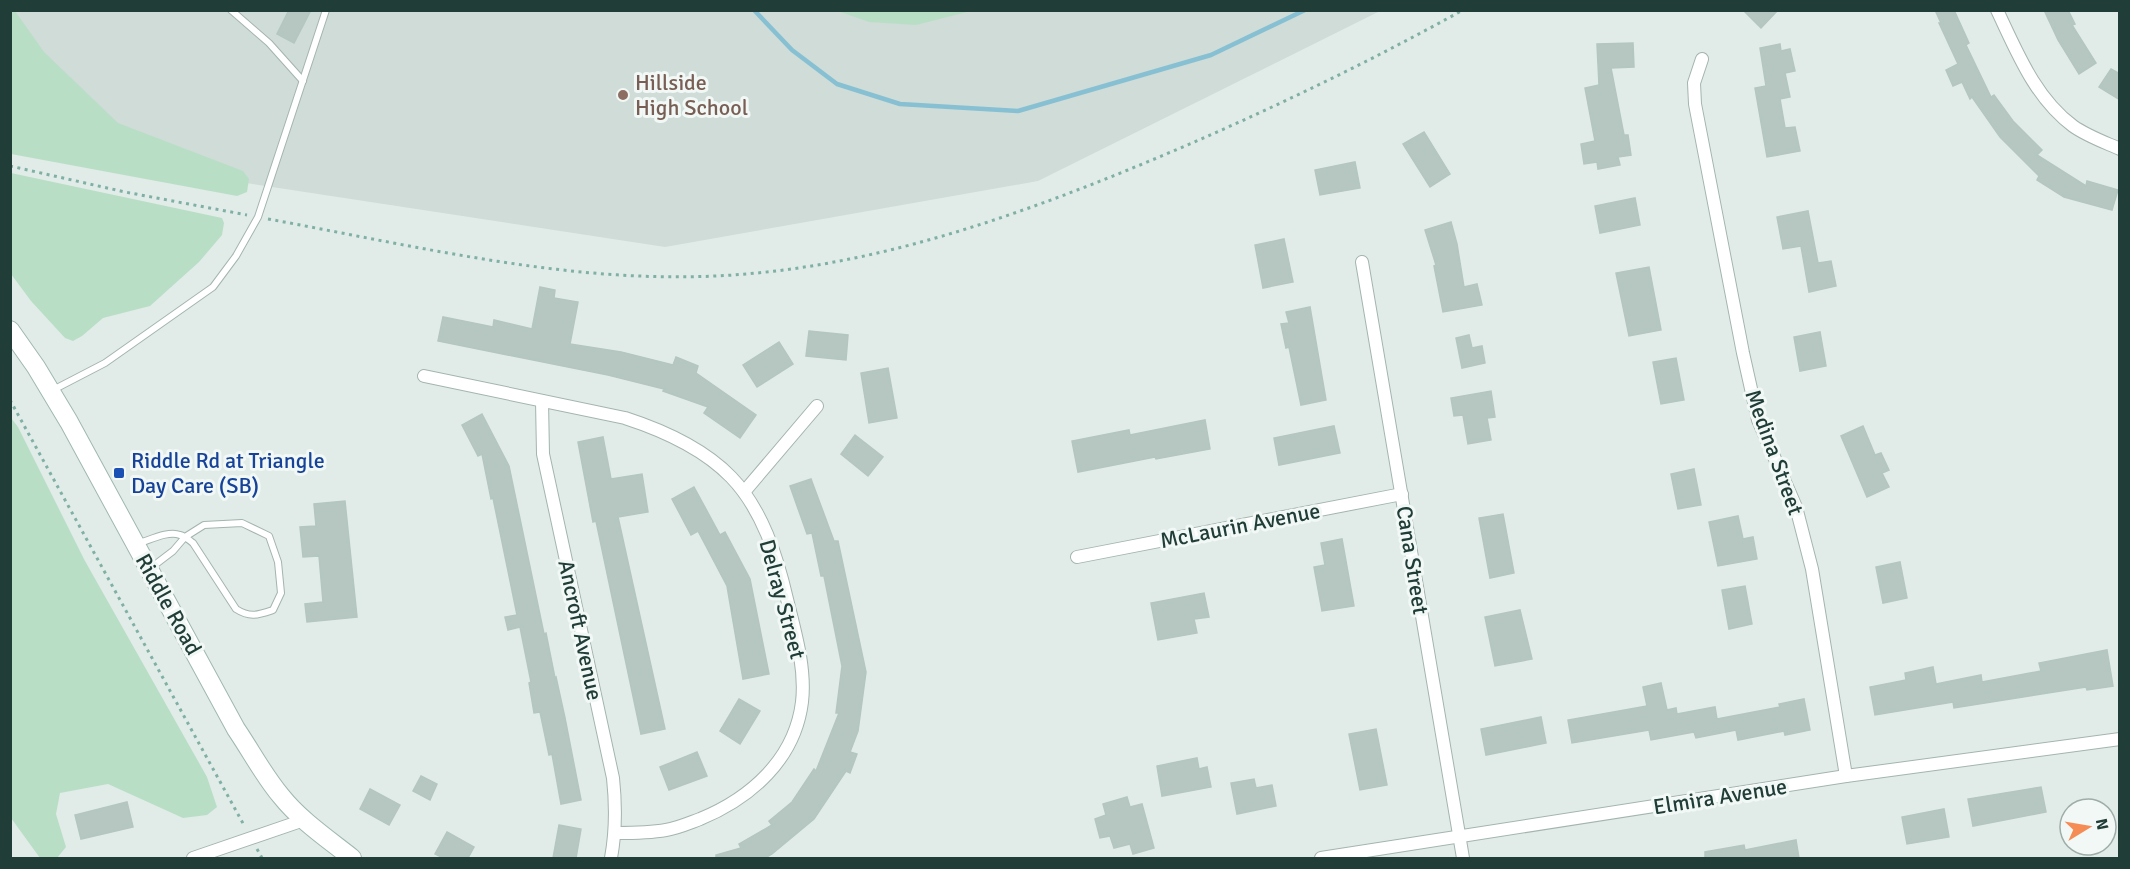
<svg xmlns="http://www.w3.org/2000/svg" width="2130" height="869" font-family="Signika,sans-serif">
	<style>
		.built { fill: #cfdcd7 }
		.green { fill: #b9dec6 }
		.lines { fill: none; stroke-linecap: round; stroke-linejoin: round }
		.stream { stroke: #87c0d2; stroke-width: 4.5 }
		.building { fill: #b6c7c1; stroke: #b3c6bf; stroke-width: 1.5 }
		.lane-casing { stroke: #a4b4b0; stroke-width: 8 }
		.street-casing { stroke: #a4b4b0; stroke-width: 14 }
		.secondary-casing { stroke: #9fb8b1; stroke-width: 20 }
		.path { stroke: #80b0a5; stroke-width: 3; stroke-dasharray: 3 4.5; stroke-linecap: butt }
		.lane { stroke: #fff; stroke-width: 6 }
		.street { stroke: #fff; stroke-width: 12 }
		.secondary { stroke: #fff; stroke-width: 18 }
		.education-dot { fill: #8d6e63; stroke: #f1f8f5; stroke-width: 2 }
		.transit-dot { fill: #1a4fb4; stroke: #f1f8f5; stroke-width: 2 }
		.labels { text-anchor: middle; stroke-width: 6; stroke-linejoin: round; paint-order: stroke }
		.education-label { font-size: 22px; fill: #785e54; stroke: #f1f8f5; text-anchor: start }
		.street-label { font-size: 22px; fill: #213d38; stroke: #f1f8f5 }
		.transit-label { font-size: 22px; fill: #164399; stroke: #f1f8f5; text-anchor: start }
	</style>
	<rect width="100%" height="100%" fill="#e1ece8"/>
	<!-- built -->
	<polygon class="built" points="11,10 1380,11 1038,181 665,247 57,154"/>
	<!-- green -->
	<g class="green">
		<polygon points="10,11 15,11 44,52 118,123 243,171 249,179 247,192 237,196 11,154"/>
		<polygon points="838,11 971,11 916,25 869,22"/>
		<polygon points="11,173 222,218 224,223 222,235 199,262 150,306 103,318 82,336 73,341 65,338 31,301 11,274"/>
		<polygon points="11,418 18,427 85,561 207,777 217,807 207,815 183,818 108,784 60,793 56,814 66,847 57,858 40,858 11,818"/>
	</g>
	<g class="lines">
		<!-- stream -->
		<polyline class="stream" points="754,10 792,50 837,84 900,104 1018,111 1211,55 1305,10"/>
	</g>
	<!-- building -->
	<g class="building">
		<polygon points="289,10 311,10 294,43 277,34"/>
		<polygon points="1743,10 1778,10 1761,28"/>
		<polygon points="1935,10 1954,10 1969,43 1966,45 1991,97 1994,95 2013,121 2042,150 2037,155 2086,186 2087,181 2118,190 2112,210 2064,197 2037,180 2039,176 2000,137 1972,97 1970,99 1962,82 1953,86 1946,70 1958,64 1939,23 1941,23"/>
		<polygon points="2044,10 2068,10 2075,24 2072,25 2096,63 2079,74 2058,40"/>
		<polygon points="1633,43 1634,67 1611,68 1624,135 1628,135 1631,155 1618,157 1620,165 1598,169 1597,162 1584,164 1581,144 1595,141 1585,88 1599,85 1597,44"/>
		<polygon points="1780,44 1781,51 1790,49 1795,71 1785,73 1790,97 1780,99 1785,128 1795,127 1800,151 1767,157 1755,88 1766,86 1760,48"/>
		<polygon points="2111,69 2120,74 2120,100 2099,87"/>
		<polygon points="1424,132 1450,174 1430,187 1403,144"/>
		<polygon points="1355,162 1360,188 1320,195 1315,170"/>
		<polygon points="1635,198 1640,225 1600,233 1595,206"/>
		<polygon points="1808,211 1818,263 1831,261 1836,286 1809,292 1801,246 1783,249 1777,217"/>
		<polygon points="1451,222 1457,244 1464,287 1477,284 1482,305 1443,312 1434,266 1436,265 1425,230"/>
		<polygon points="1284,239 1293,282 1263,288 1255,245"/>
		<polygon points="1649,267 1661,330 1629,336 1616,273"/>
		<polygon points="540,287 555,290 554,298 578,302 570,344 621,352 673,365 676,357 698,366 696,373 756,415 740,438 704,413 708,407 663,391 664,389 608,375 438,341 443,317 493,327 494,320 532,329"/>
		<polygon points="1310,307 1326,400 1301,405 1289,347 1286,348 1281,324 1289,323 1286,312"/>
		<polygon points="809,331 848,335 846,360 806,356"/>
		<polygon points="1820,332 1826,366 1800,371 1794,337"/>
		<polygon points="1469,335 1472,348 1482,346 1485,363 1462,368 1456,338"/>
		<polygon points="779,342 793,364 757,387 743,365"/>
		<polygon points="1676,358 1684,400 1661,404 1653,362"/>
		<polygon points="888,368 897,418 869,423 861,373"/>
		<polygon points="1491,391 1495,417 1487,418 1491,440 1468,444 1463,415 1454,416 1451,398"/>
		<polygon points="482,414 509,466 544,634 546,633 555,678 556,677 565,718 581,800 561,804 552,754 549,755 540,712 534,713 529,683 531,682 520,627 508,630 505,617 517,615 493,498 491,499 482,454 478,456 462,425"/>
		<polygon points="1205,420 1210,449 1156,459 1155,457 1078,472 1072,441 1129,430 1130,435"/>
		<polygon points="1334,426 1340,453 1279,465 1274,438"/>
		<polygon points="1863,426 1875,455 1881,453 1889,470 1882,473 1889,487 1867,497 1841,436"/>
		<polygon points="855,435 883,457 868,476 841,454"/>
		<polygon points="603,437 611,479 642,474 648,512 618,517 665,729 641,734 596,521 593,522 578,442"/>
		<polygon points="1694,469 1701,505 1678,509 1671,474"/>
		<polygon points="811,479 834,541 838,541 866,672 858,731 850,752 857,754 850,773 846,771 814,819 772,854 765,858 716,858 716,855 741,848 739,844 772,825 769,821 792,802 814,769 816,771 839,713 836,713 842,666 824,576 821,576 812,533 807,534 790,486"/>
		<polygon points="694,487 720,535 725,532 750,579 769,674 743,679 727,586 698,531 691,535 672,499"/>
		<polygon points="345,501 357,617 307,622 305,604 323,602 319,556 303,557 300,527 316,526 314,504"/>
		<polygon points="1503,514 1514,573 1490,578 1479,518"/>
		<polygon points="1738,516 1743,539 1753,537 1757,559 1718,566 1709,522"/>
		<polygon points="1342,539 1354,606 1322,611 1314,567 1325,565 1321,543"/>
		<polygon points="1900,562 1907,598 1883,603 1876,567"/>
		<polygon points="1745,586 1752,624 1729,629 1722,590"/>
		<polygon points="1204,593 1209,617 1194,619 1197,633 1158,640 1151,603"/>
		<polygon points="1520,610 1532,659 1495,666 1485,617"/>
		<polygon points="2107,650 2113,686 2087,690 2086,687 1954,708 1953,702 1875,715 1870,687 1906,680 1905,673 1933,667 1936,684 1981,675 1982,682 2041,671 2039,663"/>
		<polygon points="1661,683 1667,710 1676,708 1677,714 1715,707 1717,719 1780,707 1779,704 1804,699 1810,730 1785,735 1784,731 1738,740 1736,730 1696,738 1694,732 1651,740 1649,730 1572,743 1568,720 1647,706 1643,687"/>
		<polygon points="739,699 760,711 740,744 720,731"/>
		<polygon points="1541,717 1546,743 1486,755 1481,729"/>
		<polygon points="1376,729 1387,785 1360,790 1349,734"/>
		<polygon points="697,752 707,776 669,790 660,767"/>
		<polygon points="1197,758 1199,769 1207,767 1211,787 1162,796 1157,766"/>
		<polygon points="421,776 437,784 430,800 413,791"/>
		<polygon points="1254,779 1256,788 1272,785 1276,806 1237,814 1231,783"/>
		<polygon points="2041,787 2046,812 1973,826 1968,799"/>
		<polygon points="370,789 400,805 389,825 360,809"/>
		<polygon points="1127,797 1130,807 1142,804 1154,848 1133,854 1130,844 1114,848 1110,836 1100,838 1095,819 1106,815 1103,804"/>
		<polygon points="127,802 133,827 81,839 75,815"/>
		<polygon points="1944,809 1949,837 1907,844 1902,817"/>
		<polygon points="559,825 581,829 576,858 553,858"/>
		<polygon points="447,832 474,847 468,858 443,858 435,854"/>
		<polygon points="1796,840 1799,858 1705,858 1705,852 1744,845 1745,850"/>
	</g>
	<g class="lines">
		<defs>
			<g id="lane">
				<polyline points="231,10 269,43 303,81"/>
				<polyline points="51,391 105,363 213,287 236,256 258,217 326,10"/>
				<path d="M136 544C148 541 168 530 180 535 185 536 189 540 193 543L236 609C250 618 258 615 273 610L281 593 278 562 269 536 242 523 204 525 185 537 173 551 152 567"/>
			</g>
			<g id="street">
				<path d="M1997 10C2017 52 2035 98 2073 126 2087 136 2104 142 2120 149"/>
				<polyline points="1702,59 1694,83 1695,104 1743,353 1758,420 1796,507 1812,569 1846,776"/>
				<polyline points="1362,262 1463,858"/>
				<path d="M424 376 625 418C662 430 703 448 731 477 762 509 777 556 787 599 795 632 806 668 802 702 795 759 751 798 700 819 689 823 678 828 666 830 649 833 632 833 616 833"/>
				<path d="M542 401 543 454 613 778C616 806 616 831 611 858"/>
				<polyline points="744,492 817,406"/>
				<polyline points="1077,557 1402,494"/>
				<polyline points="193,858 304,820"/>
				<polyline points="1321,858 1846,776 2120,739"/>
			</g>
			<path id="secondary" d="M10 330 36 367 69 422 236 729C251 751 264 776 281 796 300 820 328 839 352 858"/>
		</defs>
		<!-- lane casing -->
		<use href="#lane" class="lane-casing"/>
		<!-- street casing -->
		<use href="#street" class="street-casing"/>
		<!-- secondary casing -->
		<use href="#secondary" class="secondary-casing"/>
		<!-- path -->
		<g class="path">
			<polyline points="10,166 125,192 247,215"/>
			<path d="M268 219C416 246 565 283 716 276 864 269 1004 221 1140 165 1251 119 1358 68 1463 10"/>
			<polyline points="10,400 245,827"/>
			<polyline points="257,849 262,858"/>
		</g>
		<!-- lane -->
		<use href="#lane" class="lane"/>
		<!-- street -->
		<use href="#street" class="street"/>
		<!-- secondary -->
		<use href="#secondary" class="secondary"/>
	</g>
	<!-- markers -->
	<circle class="education-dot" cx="623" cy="95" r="6"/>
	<rect class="transit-dot" x="113" y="467" width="12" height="12" rx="3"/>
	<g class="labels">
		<!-- education labels -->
		<g class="education-label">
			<text x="635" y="90">Hillside<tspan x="635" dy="25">High School</tspan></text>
		</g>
		<!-- street labels -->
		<g class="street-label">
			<text transform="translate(1775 452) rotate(70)" y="8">Medina Street</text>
			<text transform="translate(1240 525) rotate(-11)" y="8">McLaurin Avenue</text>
			<text transform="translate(1413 560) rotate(81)" y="8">Cana Street</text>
			<text transform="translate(783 599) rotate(75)" y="8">Delray Street</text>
			<text transform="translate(169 604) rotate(61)" y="8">Riddle Road</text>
			<text transform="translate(581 630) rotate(78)" y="8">Ancroft Avenue</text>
			<text transform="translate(1720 796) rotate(-9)" y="8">Elmira Avenue</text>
		</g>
		<!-- transit labels -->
		<g class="transit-label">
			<text x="131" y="468">Riddle Rd at Triangle<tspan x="131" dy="25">Day Care (SB)</tspan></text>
		</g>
	</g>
	<!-- border -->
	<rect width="2130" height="869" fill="none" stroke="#213d38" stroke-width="24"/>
	<!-- north arrow -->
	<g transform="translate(2088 827) rotate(79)"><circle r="28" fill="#f1f8f5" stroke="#9eada9" stroke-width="1.5"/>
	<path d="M0-4.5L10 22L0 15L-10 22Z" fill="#f58b55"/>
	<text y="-9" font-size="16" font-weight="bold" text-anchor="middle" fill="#213d38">N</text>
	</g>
</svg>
